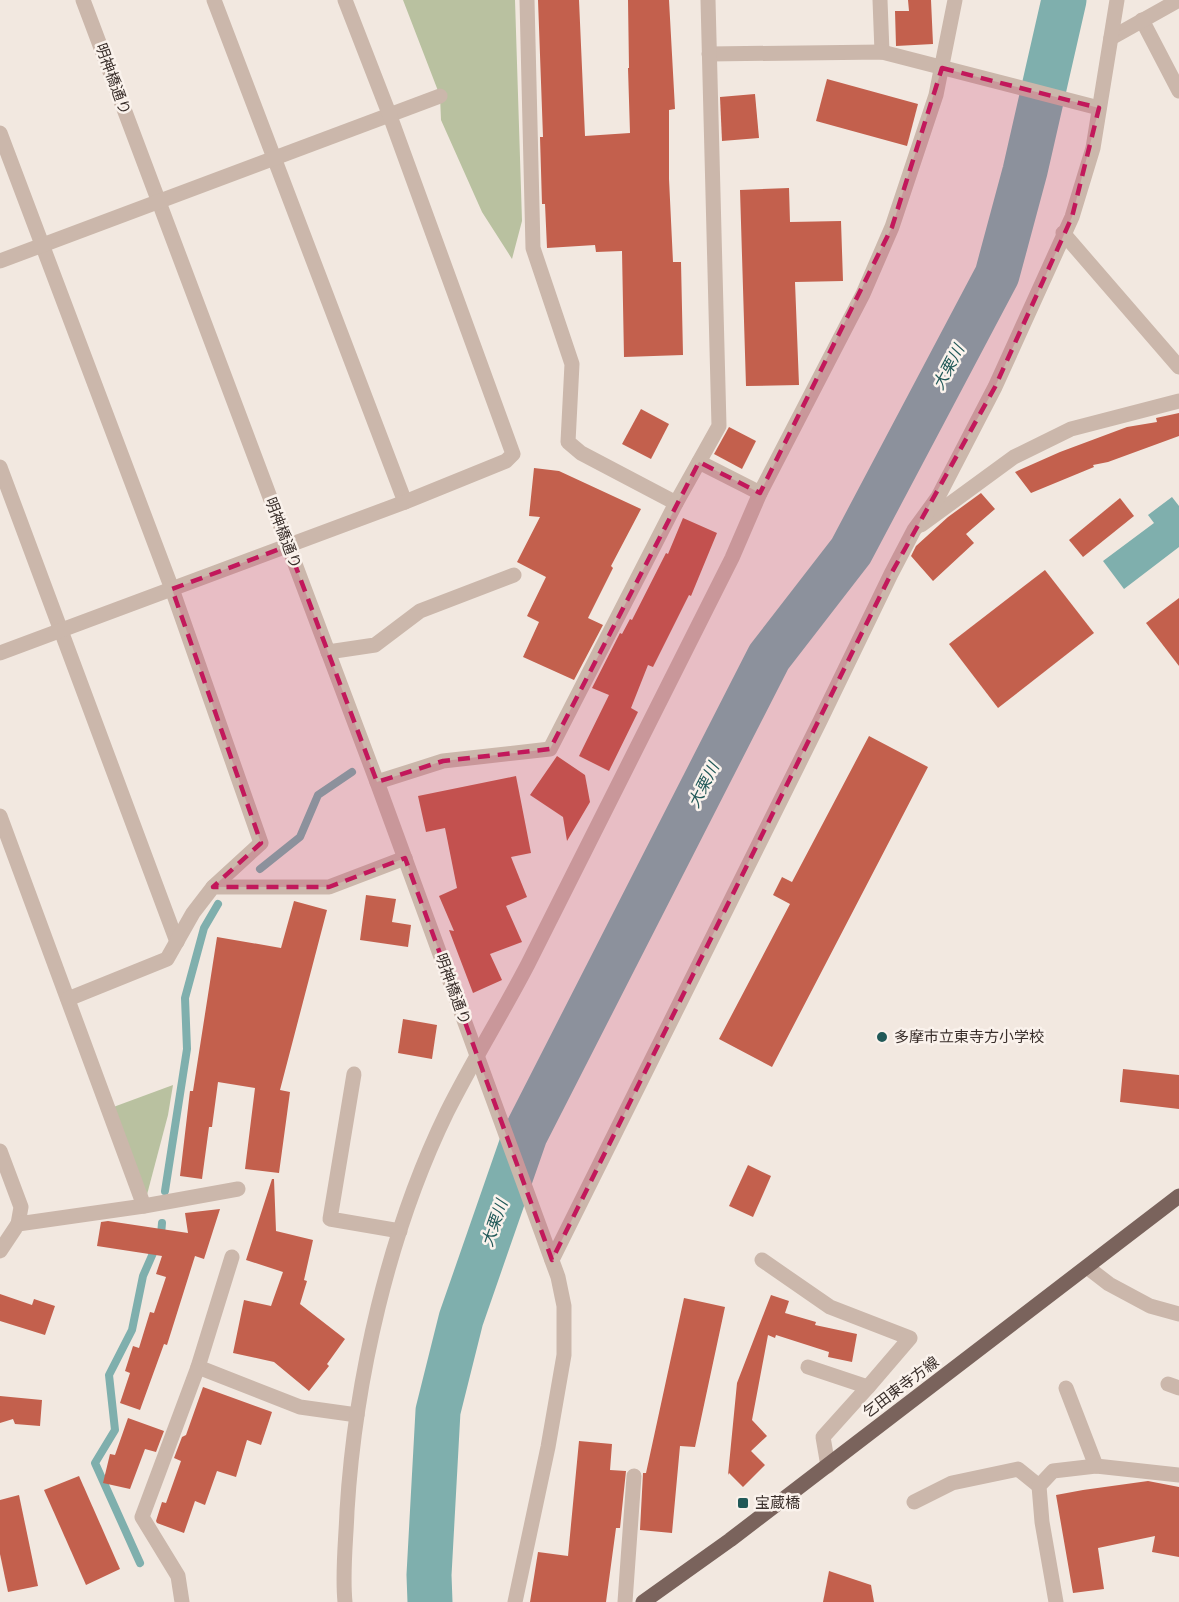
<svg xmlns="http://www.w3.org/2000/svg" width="1179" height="1602" font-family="'Fira Sans','Noto Sans JP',sans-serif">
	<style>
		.green { fill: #b9c1a0 }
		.water { fill: #7fafad }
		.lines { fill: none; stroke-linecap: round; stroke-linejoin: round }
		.stream { stroke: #7fafad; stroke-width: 8 }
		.river { stroke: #7fafad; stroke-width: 45 }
		.building { fill: #c3604d }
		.minor { stroke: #cbb7ab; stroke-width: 15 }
		.major { stroke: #7a635c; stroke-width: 15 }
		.marked { fill: #c2185b; fill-opacity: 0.2; stroke: #c2185b; stroke-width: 4.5; stroke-dasharray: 12 8; stroke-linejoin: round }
		.poi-dot { fill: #215958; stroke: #faf2ec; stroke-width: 2 }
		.labels { text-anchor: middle; stroke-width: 5; stroke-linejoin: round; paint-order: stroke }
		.street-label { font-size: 15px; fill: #392e2a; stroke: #faf2ec }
		.poi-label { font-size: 15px; fill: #392e2a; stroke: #faf2ec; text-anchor: start }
		.water-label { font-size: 16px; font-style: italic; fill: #215958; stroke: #faf2ec }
	</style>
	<rect width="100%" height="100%" fill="#f2e8e0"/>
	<!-- green -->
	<g class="green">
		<polygon points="403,0 515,0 522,221 512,259 482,212 441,120 440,96"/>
		<polygon points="173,1085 168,1115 144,1206 108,1109"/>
	</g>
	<!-- water -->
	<polygon class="water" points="1172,497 1179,506 1179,547 1124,589 1103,561 1154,523 1148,515"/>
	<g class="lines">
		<!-- stream -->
		<g class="stream">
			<polyline points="260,869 300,837 318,795 352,772"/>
			<polyline points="165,1191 187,1049 185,998 204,928 218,904"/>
			<polyline points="140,1563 95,1463 115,1430 109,1375 132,1330 143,1276 161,1235 162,1223"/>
		</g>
		<!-- river -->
		<polyline class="river" points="430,1602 429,1575 438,1411 461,1319 525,1135 769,657 851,551 997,275 1025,171 1064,0"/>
	</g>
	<!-- building -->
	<g class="building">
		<polygon points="538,0 579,0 585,136 630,133 628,68 629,68 628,0 669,0 675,109 669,110 669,179 673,262 681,262 683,355 624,357 622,251 596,252 595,245 547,248 545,204 542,204 540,137 543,137"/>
		<polygon points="908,0 931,0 933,44 896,46 895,11 909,11"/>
		<polygon points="827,79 918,104 907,146 816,121"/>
		<polygon points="755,94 759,138 722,141 720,97"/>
		<polygon points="789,188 790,222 841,221 843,281 795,282 799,385 746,386 740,190"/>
		<polygon points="641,409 669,424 651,459 622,444"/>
		<polygon points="1179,413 1179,436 1108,462 1093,465 1094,467 1031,493 1015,472 1060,452 1127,427 1157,422 1156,418"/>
		<polygon points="729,427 756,441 742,469 714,454"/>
		<polygon points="534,468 559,471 641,509 611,566 613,568 588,618 603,625 574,680 523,657 539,622 527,616 546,577 517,562 540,517 529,516"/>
		<polygon points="981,493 995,509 966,534 974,543 933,581 911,556 916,546 948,517"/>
		<polygon points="1120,498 1134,516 1083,557 1069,540"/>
		<polygon points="683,518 717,533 691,596 689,595 653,667 648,665 631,708 638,712 609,771 579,756 609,695 592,688 620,633 622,634 630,619 632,620 666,553 668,554"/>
		<polygon points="1045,570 1094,633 998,708 949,644"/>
		<polygon points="1179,598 1179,666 1146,623"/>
		<polygon points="869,736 928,767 772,1067 719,1039 790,904 773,895 782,877 792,882"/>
		<polygon points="557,756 585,775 590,802 567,841 563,817 530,795"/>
		<polygon points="516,776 531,853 511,857 527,897 506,906 522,942 490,954 502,980 473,993 449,930 454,931 439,896 457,888 445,828 426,832 418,796"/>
		<polygon points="366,895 396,899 392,922 411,925 408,947 360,940"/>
		<polygon points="294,901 327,910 280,1090 290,1092 279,1173 245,1169 255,1088 218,1082 212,1127 209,1127 202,1179 180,1176 190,1091 193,1091 217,937 281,948"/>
		<polygon points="403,1019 437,1025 432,1059 398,1053"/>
		<polygon points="1123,1069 1179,1075 1179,1109 1120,1102"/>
		<polygon points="748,1165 771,1176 753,1217 729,1206"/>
		<polygon points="272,1179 274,1179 276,1231 313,1240 304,1280 307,1281 300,1304 345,1339 327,1364 329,1366 309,1391 274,1362 233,1353 244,1300 271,1306 283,1272 246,1260"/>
		<polygon points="220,1209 204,1259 195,1256 167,1345 164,1344 140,1410 120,1403 130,1373 125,1371 133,1346 139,1348 150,1312 154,1313 166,1277 156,1274 162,1256 97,1246 101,1222 108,1221 188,1233 185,1213"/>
		<polygon points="0,1294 32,1305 34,1299 55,1306 45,1335 0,1321"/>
		<polygon points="771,1295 789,1301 785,1313 816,1322 815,1325 857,1334 852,1362 828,1357 829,1352 776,1335 775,1338 768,1335 752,1420 767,1436 751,1451 765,1465 743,1487 729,1473 728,1475 737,1383"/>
		<polygon points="684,1298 725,1307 695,1447 680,1446 672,1533 640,1530 643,1473 646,1473"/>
		<polygon points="203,1387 272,1412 261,1445 247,1440 236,1477 217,1471 205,1505 195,1501 184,1533 157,1523 156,1521 162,1502 166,1503 181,1461 174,1458 182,1437 186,1435"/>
		<polygon points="0,1396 42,1400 40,1426 15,1424 13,1419 0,1423"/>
		<polygon points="128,1418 164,1431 156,1452 145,1449 130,1489 103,1483 110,1454 115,1455"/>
		<polygon points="579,1441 612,1444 610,1470 626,1471 620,1528 616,1528 606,1602 530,1602 538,1552 568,1556"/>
		<polygon points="79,1476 120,1569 86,1585 44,1490"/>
		<polygon points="1148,1481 1179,1487 1179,1557 1152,1552 1155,1536 1098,1548 1104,1589 1073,1593 1056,1495 1083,1490"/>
		<polygon points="19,1495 38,1586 8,1592 0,1554 0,1500"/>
		<polygon points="829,1571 871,1585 874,1602 823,1602"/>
	</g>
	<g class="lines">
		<!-- minor -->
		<g class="minor">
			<polyline points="83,0 377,782 558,1277 564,1306 564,1355 548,1447 515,1602"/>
			<polyline points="214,0 405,502"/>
			<polyline points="527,0 533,248 572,364 568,442 581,453 676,503"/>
			<polyline points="880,0 882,52"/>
			<polyline points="1142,20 1179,91"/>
			<polyline points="1111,38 1179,0"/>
			<polyline points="709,54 882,52 1099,108"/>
			<polyline points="0,133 172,589 261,843 213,887"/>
			<polyline points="1063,233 1179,367"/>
			<polyline points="0,261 440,96"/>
			<polyline points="699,462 760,493"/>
			<polyline points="0,467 177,942"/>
			<polyline points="921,525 1014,457 1071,429 1179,401"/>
			<polyline points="328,652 375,645 420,611 514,575"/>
			<polyline points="0,653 405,502 506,461 513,454 390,116 345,0"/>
			<polyline points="377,782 443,761 550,749 676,503 719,426 708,0"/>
			<polyline points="0,816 144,1206"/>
			<polyline points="68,999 167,959 193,913 213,887 329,887 405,858"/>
			<polyline points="354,1074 330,1219 400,1231"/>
			<polyline points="0,1151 21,1207 18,1224"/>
			<polyline points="0,1251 18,1224 144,1206 238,1189"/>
			<polyline points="232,1257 198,1367 300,1407 357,1415"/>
			<polyline points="552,1260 820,721 891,574 914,530 938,497 995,387 1072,217 1093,148 1117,0"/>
			<polyline points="762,1260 830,1307 910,1338 868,1387"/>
			<polyline points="1087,1267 1109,1284 1150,1306 1179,1314"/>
			<polyline points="808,1367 868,1387 823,1437 828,1466"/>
			<polyline points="1168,1384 1179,1388"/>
			<polyline points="1066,1388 1096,1466"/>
			<polyline points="914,1502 952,1483 1018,1469 1039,1486"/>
			<polyline points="182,1602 178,1576 142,1517 198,1367"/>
			<path d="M345 1602C342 1572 346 1541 347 1511 355 1379 389 1231 447 1112 472 1062 502 1014 528 964L732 558 760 493 863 294 892 227 936 95 955 0"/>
			<polyline points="625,1602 634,1476"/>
			<polyline points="1056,1602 1042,1522 1039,1486 1053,1471 1096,1466 1179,1475"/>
		</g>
		<!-- major -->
		<polyline class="major" points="643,1602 730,1540 1179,1196"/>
	</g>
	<!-- marked area -->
	<path class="marked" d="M942 68 1099 108 1072 217 995 387 891 574 552 1260 405 858 329 887H213L261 843 172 589 288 546 377 782 443 761 550 749 699 462 760 493 892 227Z"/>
	<!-- markers -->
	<g class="poi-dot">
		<circle cx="882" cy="1037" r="6"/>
		<rect x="737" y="1497" width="12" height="12" rx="3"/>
	</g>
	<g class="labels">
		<!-- street labels -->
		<g class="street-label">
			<text transform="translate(113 79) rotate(70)" y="5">明神橋通り</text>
			<text transform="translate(283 533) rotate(69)" y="5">明神橋通り</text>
			<text transform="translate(453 989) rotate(70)" y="5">明神橋通り</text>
			<text transform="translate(901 1387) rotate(-37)" y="5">乞田東寺方線</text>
		</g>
		<!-- poi labels -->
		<g class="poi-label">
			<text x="894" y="1042">多摩市立東寺方小学校</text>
			<text x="755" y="1508">宝蔵橋</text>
		</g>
		<!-- water labels -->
		<g class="water-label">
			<text transform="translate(948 367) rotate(-62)" y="6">大栗川</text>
			<text transform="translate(703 785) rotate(-63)" y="6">大栗川</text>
			<text transform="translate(494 1223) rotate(-71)" y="6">大栗川</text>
		</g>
	</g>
</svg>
